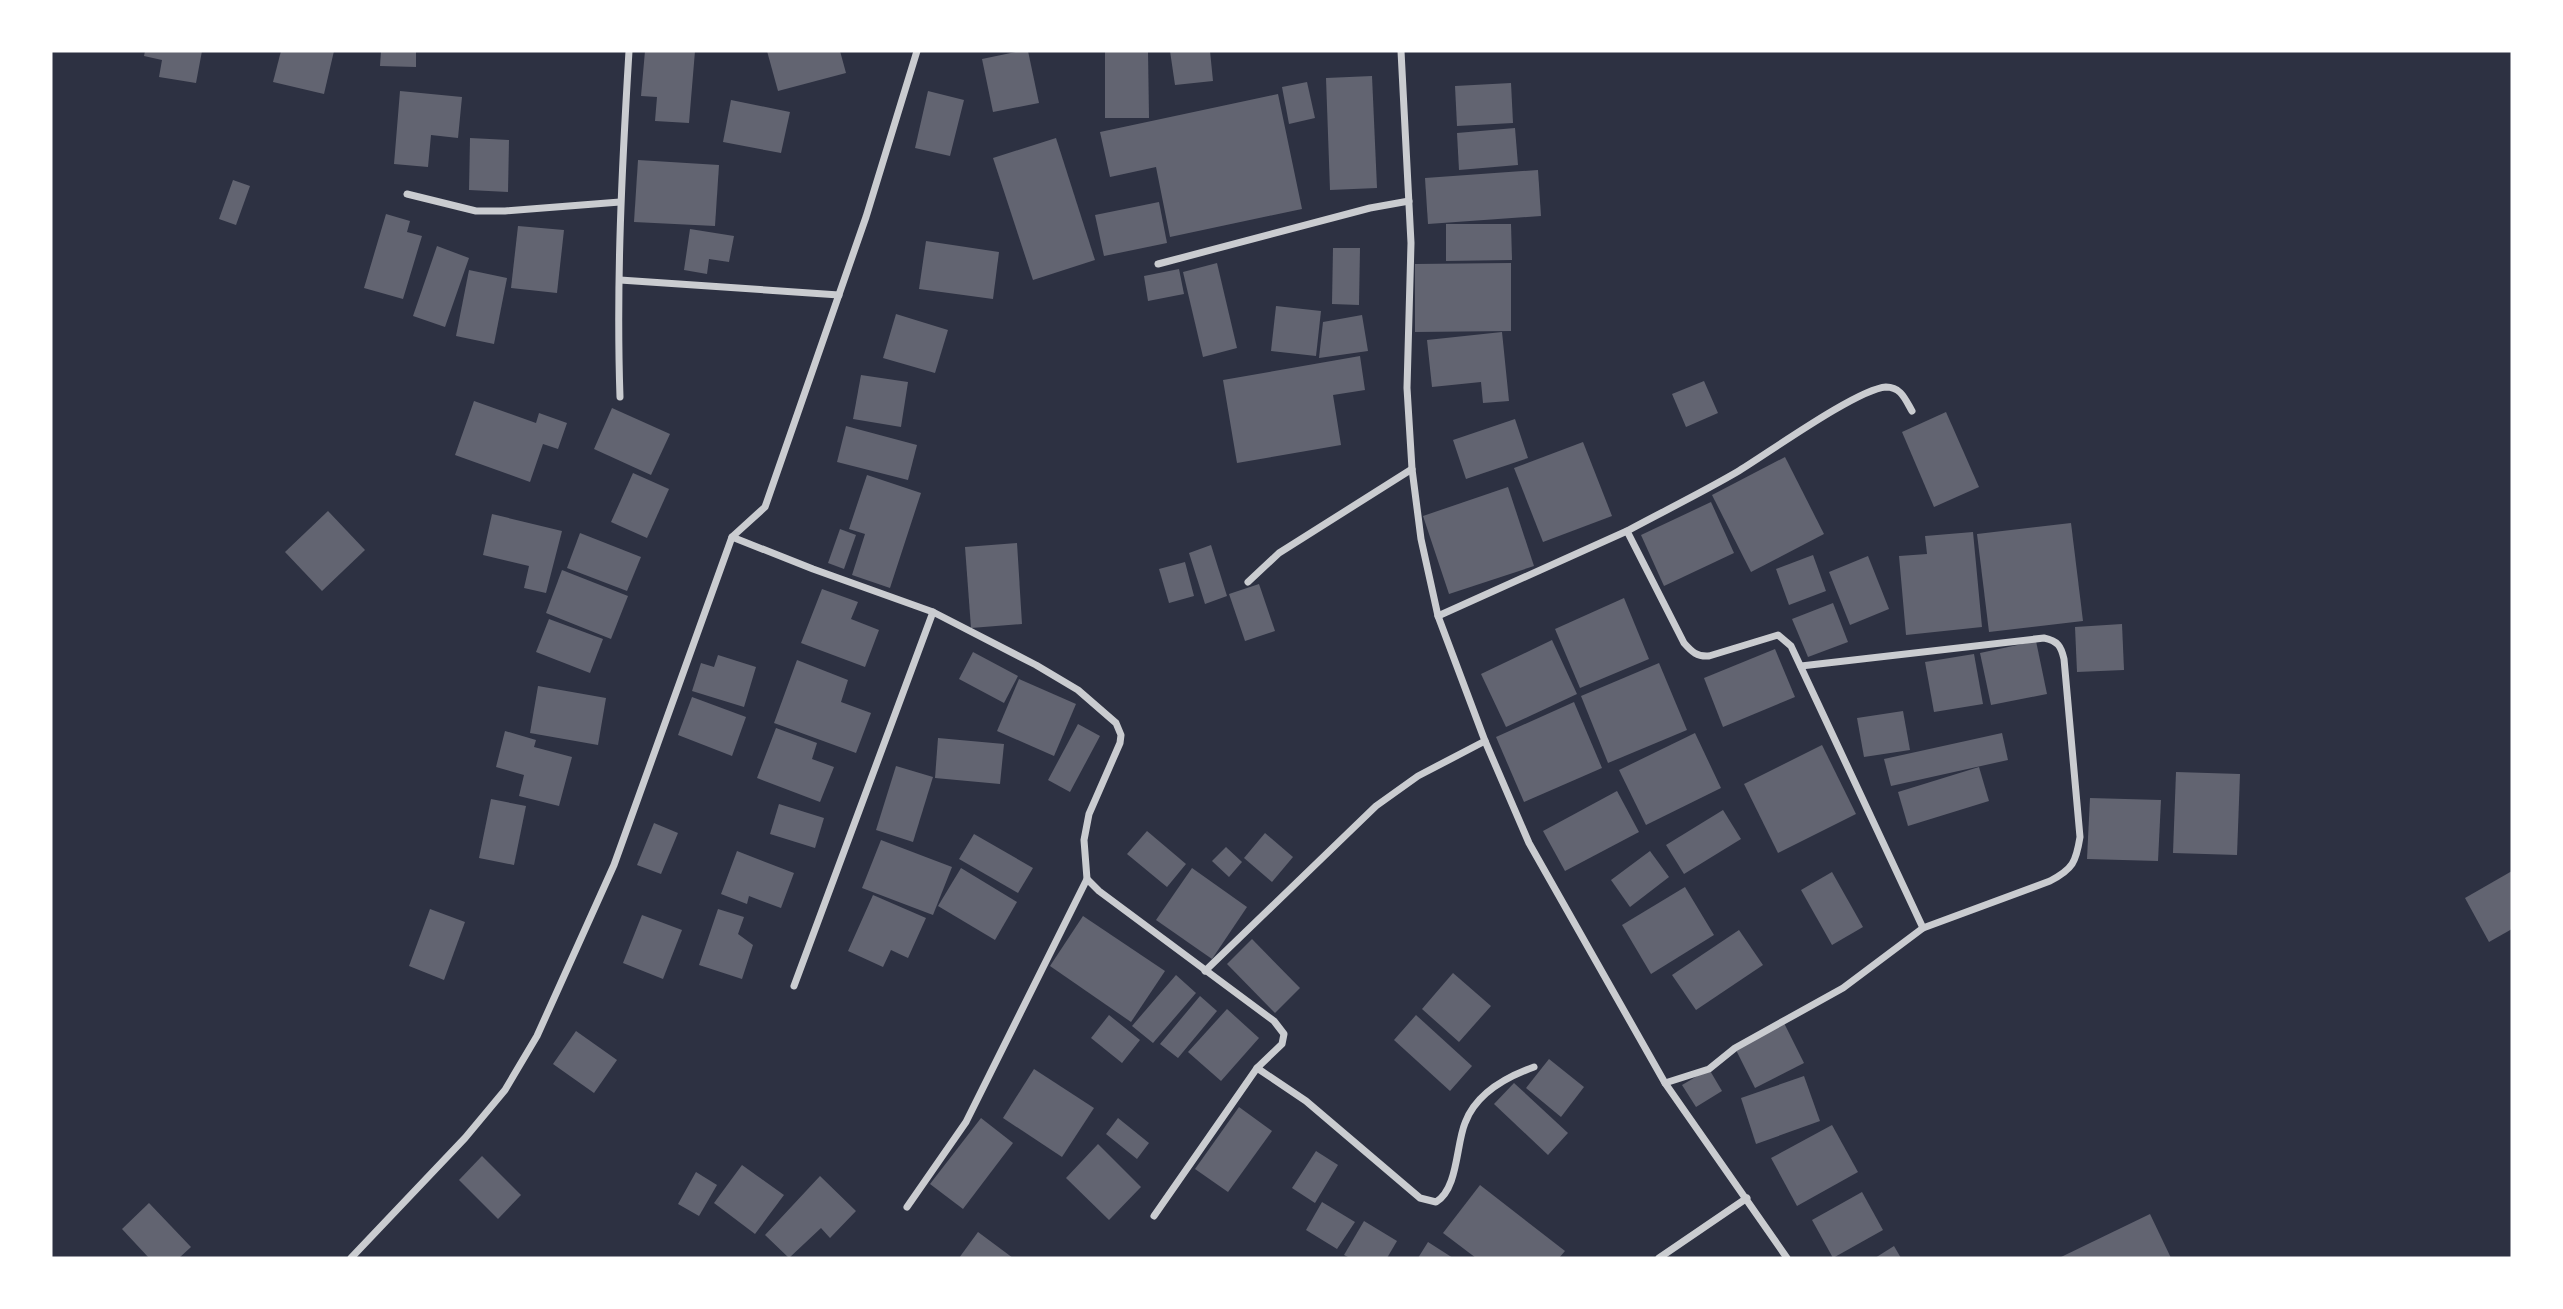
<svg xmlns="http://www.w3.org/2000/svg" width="2563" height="1309" font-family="'DejaVu Sans',sans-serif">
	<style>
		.building { fill: #626471 }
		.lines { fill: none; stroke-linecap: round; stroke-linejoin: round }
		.minor { stroke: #caccd0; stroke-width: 7 }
	</style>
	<rect width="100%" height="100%" fill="#2d3142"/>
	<!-- building -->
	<g class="building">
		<polygon points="145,51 202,51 196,83 159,77 162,60 144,56"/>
		<polygon points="281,51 334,51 324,94 273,82"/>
		<polygon points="381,51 416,51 416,67 380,66"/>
		<polygon points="645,51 695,51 689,123 655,121 657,97 641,96"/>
		<polygon points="767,51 840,51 846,73 778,91"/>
		<polygon points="1021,51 1028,51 1039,103 993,112 982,59"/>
		<polygon points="1105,51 1148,51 1149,118 1105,118"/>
		<polygon points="1170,51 1210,51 1213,81 1175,85"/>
		<polygon points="1372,76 1377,188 1330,190 1326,78"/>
		<polygon points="1307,82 1315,118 1289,124 1282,87"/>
		<polygon points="1511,83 1513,123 1457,126 1455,86"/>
		<polygon points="400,91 462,97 458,138 431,135 428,167 394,164"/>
		<polygon points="928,91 964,100 950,156 915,148"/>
		<polygon points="1278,94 1302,209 1170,237 1156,167 1110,177 1100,132"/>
		<polygon points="731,100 790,112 781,153 723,142"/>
		<polygon points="1515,128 1518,165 1459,170 1457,133"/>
		<polygon points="470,138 509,140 508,192 469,190"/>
		<polygon points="1056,138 1095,260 1033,280 993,158"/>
		<polygon points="638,160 719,165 715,226 634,222"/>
		<polygon points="1538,170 1541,216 1428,224 1425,178"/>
		<polygon points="233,180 250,186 236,225 219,219"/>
		<polygon points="1159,202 1167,243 1104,256 1095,215"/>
		<polygon points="386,214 410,221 407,232 422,236 403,299 364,288"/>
		<polygon points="1446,224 1511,224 1512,260 1446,261"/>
		<polygon points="518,226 564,230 557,293 511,288"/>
		<polygon points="690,229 734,236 729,262 709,259 707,274 684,270"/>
		<polygon points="926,241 999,252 993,299 919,289"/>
		<polygon points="437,246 469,258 445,327 413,316"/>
		<polygon points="1333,248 1360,248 1359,305 1332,304"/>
		<polygon points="1217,263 1237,348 1203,357 1183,272"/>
		<polygon points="1511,263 1511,331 1415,332 1415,264"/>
		<polygon points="1179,269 1184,294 1148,301 1144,276"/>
		<polygon points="469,270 507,278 494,344 456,336"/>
		<polygon points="1276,306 1321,311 1316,356 1271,351"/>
		<polygon points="896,314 948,330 935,373 883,358"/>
		<polygon points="1362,315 1368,351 1319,358 1323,322"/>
		<polygon points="1502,332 1509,401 1483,403 1481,382 1432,387 1427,340"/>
		<polygon points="1360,356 1365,390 1333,395 1341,445 1237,463 1223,380"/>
		<polygon points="861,375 908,382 901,427 853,419"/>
		<polygon points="1704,381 1718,413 1686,427 1672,394"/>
		<polygon points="474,401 536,423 539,413 567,423 558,449 543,444 530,482 455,455"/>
		<polygon points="612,408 670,434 651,475 594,449"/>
		<polygon points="1946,412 1979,487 1934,507 1902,432"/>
		<polygon points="1515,419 1528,458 1466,479 1453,440"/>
		<polygon points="846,426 917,445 908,480 837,462"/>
		<polygon points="1583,442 1612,516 1543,542 1514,468"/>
		<polygon points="1785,457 1824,534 1751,572 1712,495"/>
		<polygon points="633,473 669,489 647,538 611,522"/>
		<polygon points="867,475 921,493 890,588 852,575 865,534 849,529"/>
		<polygon points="1508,487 1534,566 1449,594 1423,516"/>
		<polygon points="1711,502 1734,553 1664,586 1641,535"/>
		<polygon points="328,511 365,550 322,591 285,552"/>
		<polygon points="492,514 562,531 546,593 524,588 529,566 483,555"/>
		<polygon points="2071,523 2083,621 1989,632 1977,534"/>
		<polygon points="840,529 856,535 844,569 828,563"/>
		<polygon points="1973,532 1982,627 1906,635 1899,556 1927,554 1925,536"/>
		<polygon points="580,533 641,557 627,591 567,568"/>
		<polygon points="1017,543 1022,624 971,628 965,547"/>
		<polygon points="1211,545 1227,596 1205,604 1189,553"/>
		<polygon points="1813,555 1826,591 1789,605 1776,569"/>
		<polygon points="1868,556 1889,609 1850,625 1829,572"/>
		<polygon points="1185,562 1194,596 1169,603 1159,569"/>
		<polygon points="562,570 628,596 611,639 546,613"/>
		<polygon points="1259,584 1275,631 1245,641 1229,594"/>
		<polygon points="822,589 858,602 851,619 879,630 865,667 801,643"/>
		<polygon points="1624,598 1649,659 1580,688 1555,629"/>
		<polygon points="1833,603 1848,642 1808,657 1792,619"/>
		<polygon points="549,619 603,639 590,673 536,652"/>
		<polygon points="2122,624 2124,670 2077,672 2075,627"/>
		<polygon points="1552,640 1577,694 1506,727 1481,674"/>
		<polygon points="2036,641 2047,694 1991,705 1980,653"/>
		<polygon points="1775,649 1795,697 1723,727 1704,678"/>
		<polygon points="973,652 1018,676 1004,703 959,679"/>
		<polygon points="1974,654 1983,704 1934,712 1925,662"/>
		<polygon points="718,655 756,667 744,707 692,691 701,663 714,667"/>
		<polygon points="797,660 848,680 841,702 871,713 856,753 774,723"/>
		<polygon points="1659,663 1687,730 1608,763 1581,696"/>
		<polygon points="1019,679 1076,704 1054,756 997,731"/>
		<polygon points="538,686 606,698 598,745 530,733"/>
		<polygon points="692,697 746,717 732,756 678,735"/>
		<polygon points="1574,702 1602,768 1524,802 1496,737"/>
		<polygon points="1903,711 1910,750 1864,757 1857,718"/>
		<polygon points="1078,724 1100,736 1070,792 1048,780"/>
		<polygon points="776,728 817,743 812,759 834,767 820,802 757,778"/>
		<polygon points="505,731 536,740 534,747 572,757 559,806 519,796 524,775 496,767"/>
		<polygon points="1695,733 1721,788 1646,825 1619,770"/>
		<polygon points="2002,733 2008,760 1891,786 1884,759"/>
		<polygon points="938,738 1004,744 1000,784 935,778"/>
		<polygon points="1822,745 1856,814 1778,853 1744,784"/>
		<polygon points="896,766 933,777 913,842 876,830"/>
		<polygon points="1979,767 1989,801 1908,826 1898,792"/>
		<polygon points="2176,772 2240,774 2237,855 2173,853"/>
		<polygon points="1617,791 1639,832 1565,871 1543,831"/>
		<polygon points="2090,798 2161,800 2158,861 2087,859"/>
		<polygon points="491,799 526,806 514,865 479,858"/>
		<polygon points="779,804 824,818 815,848 770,834"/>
		<polygon points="1723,810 1741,839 1684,874 1666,845"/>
		<polygon points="654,823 678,833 661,874 637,865"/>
		<polygon points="1147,831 1186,864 1167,887 1127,854"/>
		<polygon points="1265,833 1293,857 1272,882 1244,858"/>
		<polygon points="974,834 1033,868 1018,893 959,859"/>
		<polygon points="881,840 952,867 933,915 862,888"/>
		<polygon points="1226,847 1242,862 1229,877 1212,861"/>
		<polygon points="737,851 794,873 781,908 749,896 747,904 721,894"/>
		<polygon points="1650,851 1669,877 1630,907 1611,880"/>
		<polygon points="961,868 1017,902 995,940 938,906"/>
		<polygon points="1192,868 1247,907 1212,959 1156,920"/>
		<polygon points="2512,871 2512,929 2489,942 2465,898"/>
		<polygon points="1832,872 1863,927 1832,945 1801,890"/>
		<polygon points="1685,887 1714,935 1651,974 1622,925"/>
		<polygon points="873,895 926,918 908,958 891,950 883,967 848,951"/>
		<polygon points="430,909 465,922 444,980 409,966"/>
		<polygon points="718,909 744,917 738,934 753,945 742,979 699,965"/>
		<polygon points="642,915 682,930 663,979 623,963"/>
		<polygon points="1083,916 1165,971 1131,1022 1050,966"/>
		<polygon points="1739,930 1763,965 1696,1010 1672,975"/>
		<polygon points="1252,939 1300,988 1275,1013 1227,964"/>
		<polygon points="1453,973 1491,1006 1459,1042 1422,1009"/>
		<polygon points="1176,975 1196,993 1153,1043 1132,1026"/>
		<polygon points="1200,996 1217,1011 1178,1058 1160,1044"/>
		<polygon points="1227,1009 1259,1038 1221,1081 1188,1052"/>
		<polygon points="1109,1015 1140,1040 1122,1063 1091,1038"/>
		<polygon points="1416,1015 1472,1066 1450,1091 1394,1040"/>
		<polygon points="1784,1023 1804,1063 1755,1088 1735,1048"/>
		<polygon points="576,1031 617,1060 594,1093 553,1064"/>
		<polygon points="1549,1059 1584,1087 1561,1117 1526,1088"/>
		<polygon points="1034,1069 1094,1108 1062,1157 1003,1118"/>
		<polygon points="1709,1069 1722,1091 1696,1107 1682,1085"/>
		<polygon points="1804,1076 1820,1121 1756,1144 1741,1098"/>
		<polygon points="1514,1083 1568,1133 1548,1155 1494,1104"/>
		<polygon points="1239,1107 1272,1131 1228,1192 1195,1169"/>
		<polygon points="981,1118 1013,1143 963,1209 930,1184"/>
		<polygon points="1118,1118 1149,1143 1137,1159 1106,1134"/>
		<polygon points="1832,1125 1858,1172 1797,1206 1771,1158"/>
		<polygon points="1098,1144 1141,1187 1109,1220 1066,1178"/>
		<polygon points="1316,1151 1338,1165 1315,1203 1292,1188"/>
		<polygon points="482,1156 521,1195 498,1219 459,1180"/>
		<polygon points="742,1165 784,1195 755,1234 714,1203"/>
		<polygon points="696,1172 717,1185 699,1216 678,1204"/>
		<polygon points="820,1176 856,1211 830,1238 821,1228 789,1258 765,1235"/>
		<polygon points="1480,1185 1565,1251 1559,1258 1476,1258 1443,1233"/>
		<polygon points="1862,1192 1883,1230 1833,1258 1812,1220"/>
		<polygon points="1322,1202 1355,1222 1337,1249 1306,1230"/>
		<polygon points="149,1203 191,1247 179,1258 149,1258 122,1229"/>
		<polygon points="2150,1214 2171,1258 2059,1258"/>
		<polygon points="1364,1221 1397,1241 1387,1258 1350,1258 1344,1255"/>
		<polygon points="978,1232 1013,1258 959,1258"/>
		<polygon points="1428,1242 1453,1258 1418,1258"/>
		<polygon points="1894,1246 1901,1258 1875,1258"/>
	</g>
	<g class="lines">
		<!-- minor -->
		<g class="minor">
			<polyline points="1401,51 1411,243 1407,388 1412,469 1421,539 1438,616 1485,741 1529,843 1665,1083 1787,1258"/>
			<polyline points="407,194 476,211 505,211 620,202"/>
			<polyline points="1158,264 1370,208 1409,201"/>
			<polyline points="620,280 839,295"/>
			<path d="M620 397C616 282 622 166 629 51"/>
			<path d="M1627 531C1664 511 1701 493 1737 472 1767 454 1857 389 1886 387 1901 387 1905 399 1912 411"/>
			<path d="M732 537 813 569 933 612 1036 665 1078 690 1116 723 1121 735 1120 743 1089 814 1084 840 1087 879 1099 891 1274 1021 1284 1034 1282 1044 1257 1068 1306 1101 1420 1198 1436 1202C1458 1189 1456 1145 1465 1123 1476 1093 1506 1077 1534 1067"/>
			<polyline points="1248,582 1279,553 1412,469"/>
			<path d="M1438 616 1627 531 1684 643C1692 652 1697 657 1709 656L1778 635 1791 646 1923 928"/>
			<polyline points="1205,971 1376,806 1418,776 1485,741"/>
			<polyline points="794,986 933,612"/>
			<path d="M1665 1083 1709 1069 1735 1048 1843 988 1923 928 2050 881C2073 869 2076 862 2080 837L2064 659C2061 646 2058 641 2044 638L1801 666"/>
			<polyline points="907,1207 966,1122 1087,879"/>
			<polyline points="1154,1216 1257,1068"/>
			<polyline points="351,1258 465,1138 505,1090 537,1036 614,865 732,537 765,507 866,217 917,51"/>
			<polyline points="1659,1258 1747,1198"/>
		</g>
	</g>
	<!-- border -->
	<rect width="2563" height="1309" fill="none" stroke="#ffffff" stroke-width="105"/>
</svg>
